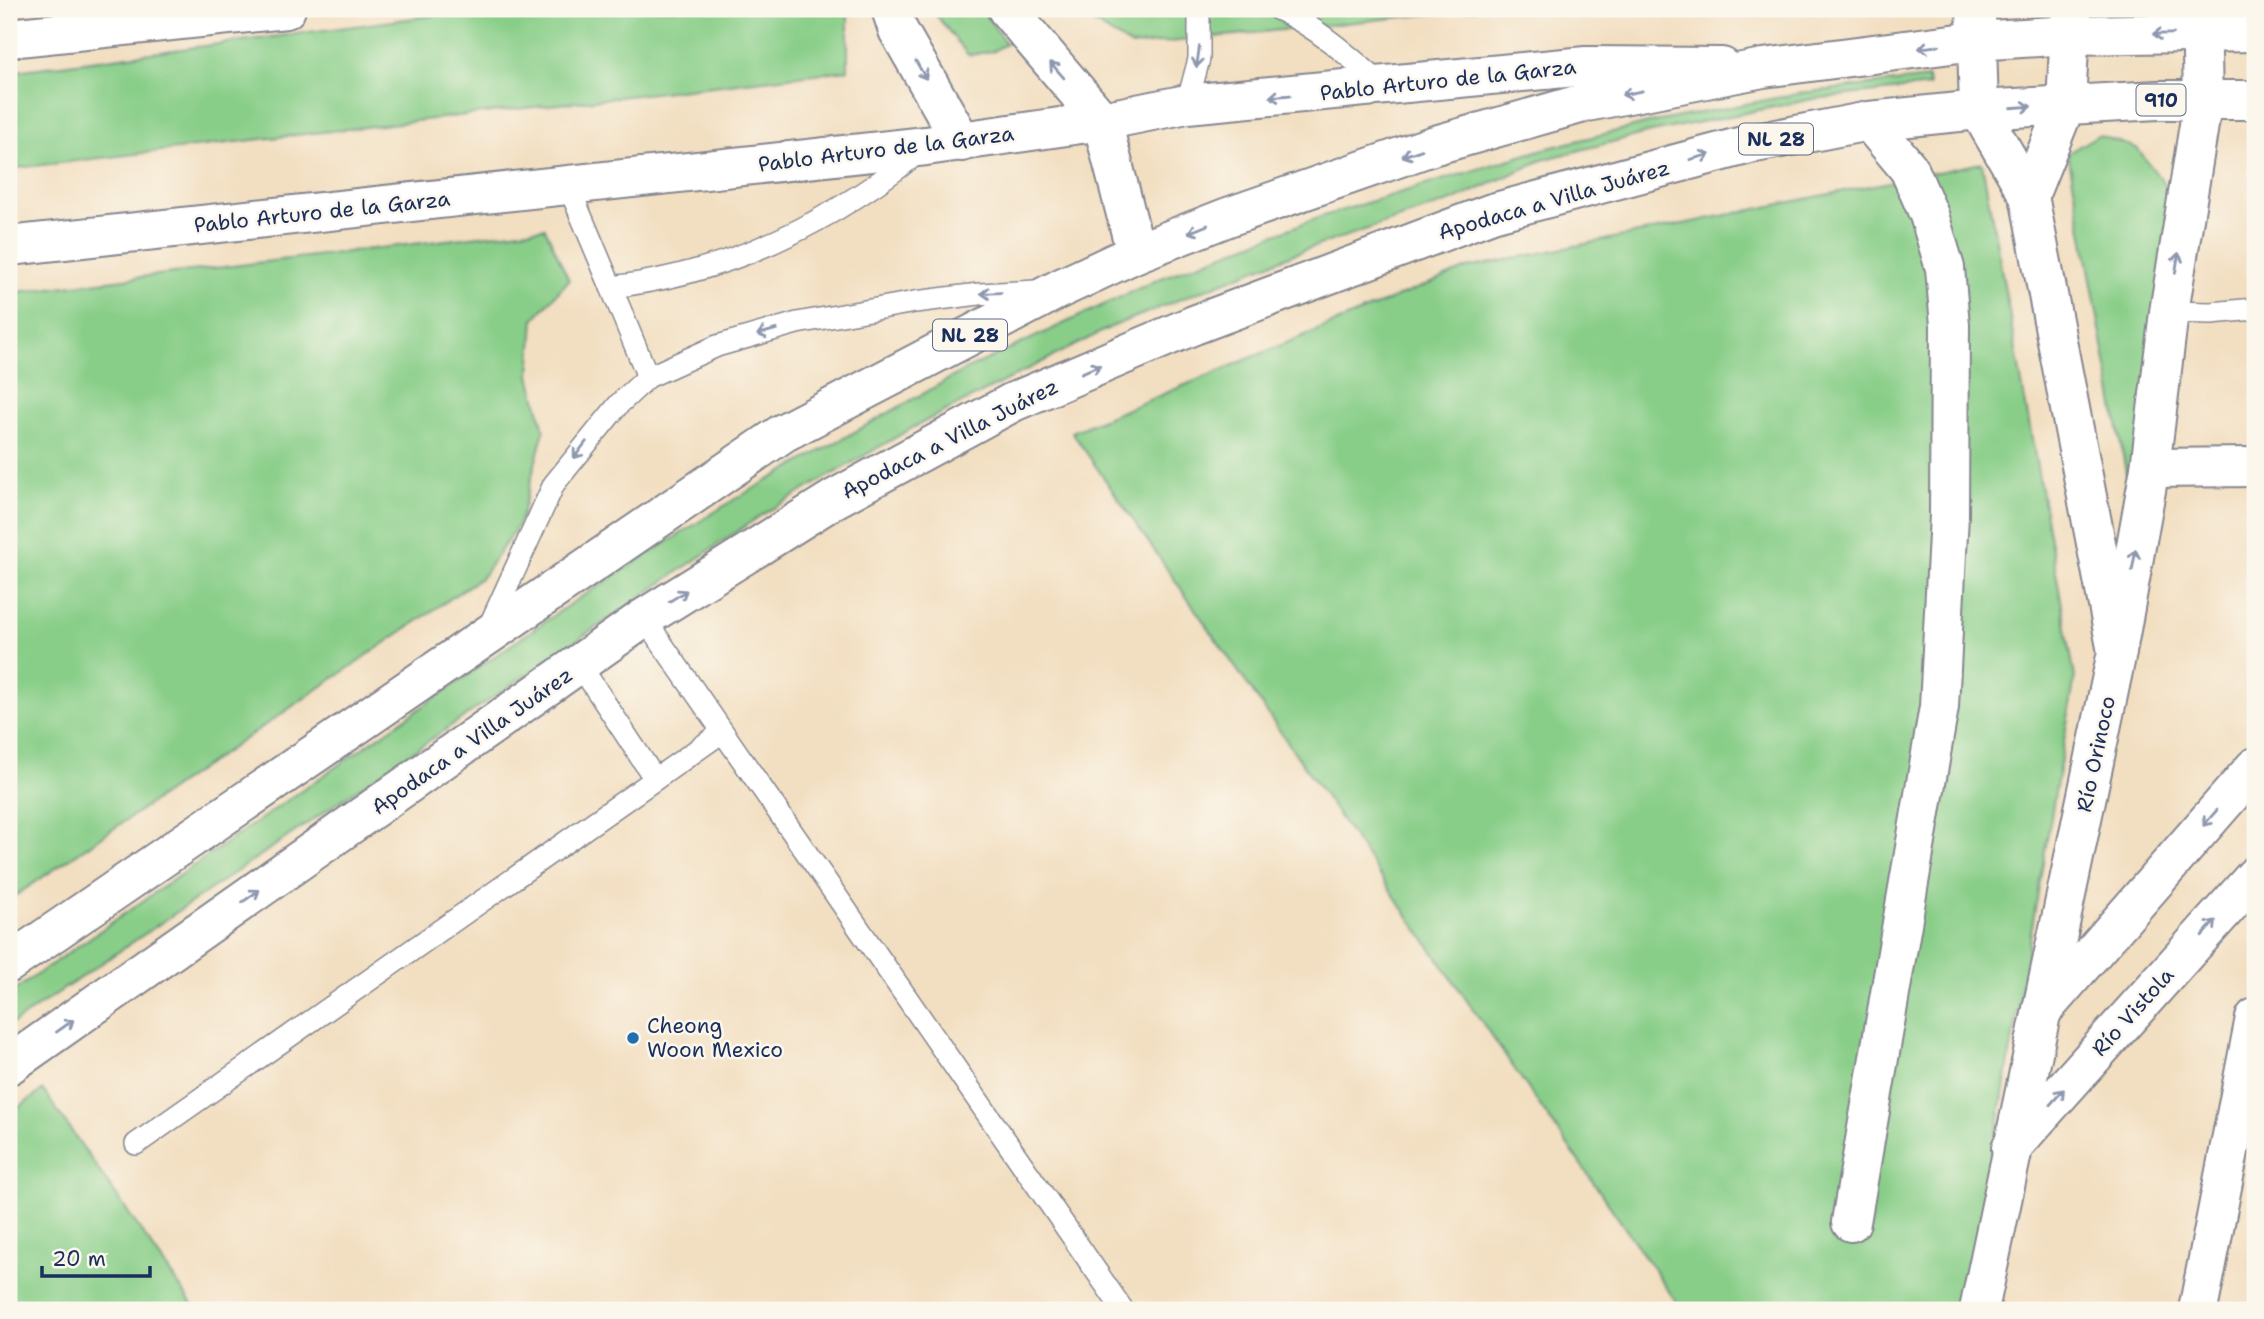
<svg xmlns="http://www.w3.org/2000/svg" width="2264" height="1319" font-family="'Shantell Sans',sans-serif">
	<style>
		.green { fill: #88ce88; stroke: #527e73; stroke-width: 2 }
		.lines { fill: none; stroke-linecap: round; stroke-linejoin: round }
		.service-casing { stroke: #86868f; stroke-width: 24 }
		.minor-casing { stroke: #86868f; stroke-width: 42 }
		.tertiary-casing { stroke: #86868f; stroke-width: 42 }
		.secondary-casing { stroke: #86868f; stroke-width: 42 }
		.primary-casing { stroke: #86868f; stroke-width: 42 }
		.service { stroke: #fff; stroke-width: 21 }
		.minor { stroke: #fff; stroke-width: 38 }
		.tertiary { stroke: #fff; stroke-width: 38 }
		.secondary { stroke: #fff; stroke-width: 38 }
		.primary { stroke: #fff; stroke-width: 38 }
		.oneway { stroke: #8d97ae }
		.poi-dot { fill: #1f6fb2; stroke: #fbf7ec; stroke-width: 2.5 }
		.labels { text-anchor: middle; stroke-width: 5; stroke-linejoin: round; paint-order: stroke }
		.shield { fill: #fbf7ec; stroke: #5e6b89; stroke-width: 2 }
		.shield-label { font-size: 19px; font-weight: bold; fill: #1b2f5e }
		.street-label { font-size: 21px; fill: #1b2f5e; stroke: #fbf7ec }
		.poi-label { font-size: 21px; fill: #1b2f5e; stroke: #fbf7ec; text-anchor: start }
	</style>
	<rect width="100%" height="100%" fill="#fbf7ec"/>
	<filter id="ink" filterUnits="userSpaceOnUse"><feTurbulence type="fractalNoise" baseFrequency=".0143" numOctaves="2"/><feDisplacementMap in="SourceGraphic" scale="14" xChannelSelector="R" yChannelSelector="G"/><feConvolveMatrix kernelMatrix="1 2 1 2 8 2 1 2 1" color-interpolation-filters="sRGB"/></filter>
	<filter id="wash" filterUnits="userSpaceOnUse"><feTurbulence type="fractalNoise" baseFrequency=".00686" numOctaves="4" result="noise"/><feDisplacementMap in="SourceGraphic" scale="28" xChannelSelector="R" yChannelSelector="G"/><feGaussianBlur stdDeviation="1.57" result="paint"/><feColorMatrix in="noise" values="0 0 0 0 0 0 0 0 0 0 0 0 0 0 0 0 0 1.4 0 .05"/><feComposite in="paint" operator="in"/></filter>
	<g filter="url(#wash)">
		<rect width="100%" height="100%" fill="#f2dec0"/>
		<!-- green -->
		<g class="green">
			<polygon points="482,9 848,9 848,70 9,169 9,72"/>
			<polygon points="931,9 982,9 1006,44 993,51 968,55"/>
			<polygon points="1071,9 1477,9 1132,46"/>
			<polygon points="1928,78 1929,86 1813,99 1647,133 1542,160 1455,200 1304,250 1113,326 914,427 760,516 9,1026 9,994 570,604 735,499 967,369 1159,279 1320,217 1544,149 1649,123 1802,93"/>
			<polygon points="2098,135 2137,148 2165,185 2171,205 2131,500 2068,153"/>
			<polygon points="1982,163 2075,677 1966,1310 1682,1310 1072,432 1467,268"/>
			<polygon points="545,228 569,280 534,319 530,375 544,430 520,522 483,576 9,900 9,293"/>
			<polygon points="43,1090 196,1310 9,1310 9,1114"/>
		</g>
	</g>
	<g filter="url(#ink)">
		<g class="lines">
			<defs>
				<g id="service">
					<path d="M1277 9C1317 27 1349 56 1382 85"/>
					<polyline points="1187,104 1199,59 1199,9"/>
					<path d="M568 185 611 287C726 274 829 224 919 152"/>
					<polyline points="611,287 648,377"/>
					<polyline points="2169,312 2211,313 2255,309"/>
					<polyline points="644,618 1123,1310"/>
					<polyline points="488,629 554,484 619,404 648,377 717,346 797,323 915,302 979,294 1036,291"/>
					<polyline points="580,665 655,779"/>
					<polyline points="136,1144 721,733"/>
				</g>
				<g id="minor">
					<polyline points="891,9 898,30 962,142"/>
					<polyline points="1007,9 1102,121 1136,253"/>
					<polyline points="9,38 286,9"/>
					<polyline points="9,246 926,146 1102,121 1187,104 1586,66 1722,67"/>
					<polyline points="2150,468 2255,467"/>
					<polyline points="2042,1011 2255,767"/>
					<polyline points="2011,1148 2255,876"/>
					<polyline points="1851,1222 1939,707 1949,515 1950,325 1945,268 1929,215 1909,169 1869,121"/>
					<polyline points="2198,1310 2255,1018"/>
				</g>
				<g id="tertiary">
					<polyline points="2029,196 2066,104"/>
					<polyline points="1979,1310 2117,652 2029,196 1979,110"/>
				</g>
				<g id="secondary">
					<polyline points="1976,9 1979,110"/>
					<polyline points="2066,104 2071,9"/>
				</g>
				<g id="primary">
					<polyline points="2117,652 2150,468 2169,312 2203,100 2201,10"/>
					<polyline points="9,963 783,433 1059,289 1136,253 1228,217 1432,146 1587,102 1763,68 1975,41 2070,35 2255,32"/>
					<polyline points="9,1065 644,618 834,499 1013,402 1194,325 1492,213 1750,144 1869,121 1979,110 2158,100 2255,100"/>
				</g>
			</defs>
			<!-- service casing -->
			<use href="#service" class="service-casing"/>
			<!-- minor casing -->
			<use href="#minor" class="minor-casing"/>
			<!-- tertiary casing -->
			<use href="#tertiary" class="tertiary-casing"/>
			<!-- secondary casing -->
			<use href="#secondary" class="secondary-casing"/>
			<!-- primary casing -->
			<use href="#primary" class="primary-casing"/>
			<!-- service -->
			<use href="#service" class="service"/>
			<!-- minor -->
			<use href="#minor" class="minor"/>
			<!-- tertiary -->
			<use href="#tertiary" class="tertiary"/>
			<!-- secondary -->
			<use href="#secondary" class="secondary"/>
			<!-- primary -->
			<use href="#primary" class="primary"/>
		</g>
		<!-- one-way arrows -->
		<defs><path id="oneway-shaft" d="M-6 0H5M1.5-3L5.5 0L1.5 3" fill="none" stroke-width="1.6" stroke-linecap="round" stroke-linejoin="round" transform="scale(1.75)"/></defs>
		<g class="oneway">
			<use href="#oneway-shaft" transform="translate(2163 34) rotate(179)"/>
			<use href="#oneway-shaft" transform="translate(1929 47) rotate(173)"/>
			<use href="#oneway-shaft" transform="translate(1198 57) rotate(98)"/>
			<use href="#oneway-shaft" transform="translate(921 70) rotate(60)"/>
			<use href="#oneway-shaft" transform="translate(1057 70) rotate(-131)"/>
			<use href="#oneway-shaft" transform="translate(1632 93) rotate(169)"/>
			<use href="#oneway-shaft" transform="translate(1280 96) rotate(175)"/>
			<use href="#oneway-shaft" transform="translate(2021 107) rotate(-4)"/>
			<use href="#oneway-shaft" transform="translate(1412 153) rotate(161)"/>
			<use href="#oneway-shaft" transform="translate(1700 157) rotate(-15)"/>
			<use href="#oneway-shaft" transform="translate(1198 229) rotate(158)"/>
			<use href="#oneway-shaft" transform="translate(2177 263) rotate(-81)"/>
			<use href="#oneway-shaft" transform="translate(991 293) rotate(178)"/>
			<use href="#oneway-shaft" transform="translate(767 332) rotate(164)"/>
			<use href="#oneway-shaft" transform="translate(1091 369) rotate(-23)"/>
			<use href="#oneway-shaft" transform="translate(580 450) rotate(127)"/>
			<use href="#oneway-shaft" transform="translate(2134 560) rotate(-80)"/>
			<use href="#oneway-shaft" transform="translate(678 596) rotate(-32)"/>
			<use href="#oneway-shaft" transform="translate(2210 818) rotate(131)"/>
			<use href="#oneway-shaft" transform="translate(251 896) rotate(-35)"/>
			<use href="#oneway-shaft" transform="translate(2209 928) rotate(-48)"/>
			<use href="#oneway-shaft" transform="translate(65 1026) rotate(-35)"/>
			<use href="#oneway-shaft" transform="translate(2057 1097) rotate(-48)"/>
		</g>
	</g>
	<!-- markers -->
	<circle class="poi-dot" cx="633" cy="1038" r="7"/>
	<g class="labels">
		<!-- shield labels -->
		<g class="shield">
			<rect x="2136.5" y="84.5" width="49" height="31" rx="5"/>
			<rect x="1739" y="123.5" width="74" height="31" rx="5"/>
			<rect x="933" y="319.5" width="74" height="31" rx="5"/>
		</g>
		<g class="shield-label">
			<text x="2161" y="107">910</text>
			<text x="1776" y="146">NL 28</text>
			<text x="970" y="342">NL 28</text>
		</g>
		<!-- street labels -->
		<g class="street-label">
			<text transform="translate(1448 80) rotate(-6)" y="7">Pablo Arturo de la Garza</text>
			<text transform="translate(886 149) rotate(-7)" y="7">Pablo Arturo de la Garza</text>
			<text transform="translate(1554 200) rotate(-16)" y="7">Apodaca a Villa Juárez</text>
			<text transform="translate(322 212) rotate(-6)" y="7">Pablo Arturo de la Garza</text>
			<text transform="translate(950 439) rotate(-27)" y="7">Apodaca a Villa Juárez</text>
			<text transform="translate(472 741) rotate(-35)" y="7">Apodaca a Villa Juárez</text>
			<text transform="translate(2096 754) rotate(-78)" y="7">Río Orinoco</text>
			<text transform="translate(2133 1012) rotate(-48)" y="7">Río Vistola</text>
		</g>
		<!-- poi labels -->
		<g class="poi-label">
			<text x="647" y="1033">Cheong<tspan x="647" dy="24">Woon Mexico</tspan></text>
		</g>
	</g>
	<!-- margin -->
	<rect width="2264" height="1319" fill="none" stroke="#fbf7ec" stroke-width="35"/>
	<!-- scale -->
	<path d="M42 1266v10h108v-10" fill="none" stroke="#1b2f5e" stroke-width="3.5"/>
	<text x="52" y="1266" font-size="21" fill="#1b2f5e" stroke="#fbf7ec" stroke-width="5" paint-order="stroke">20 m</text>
</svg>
